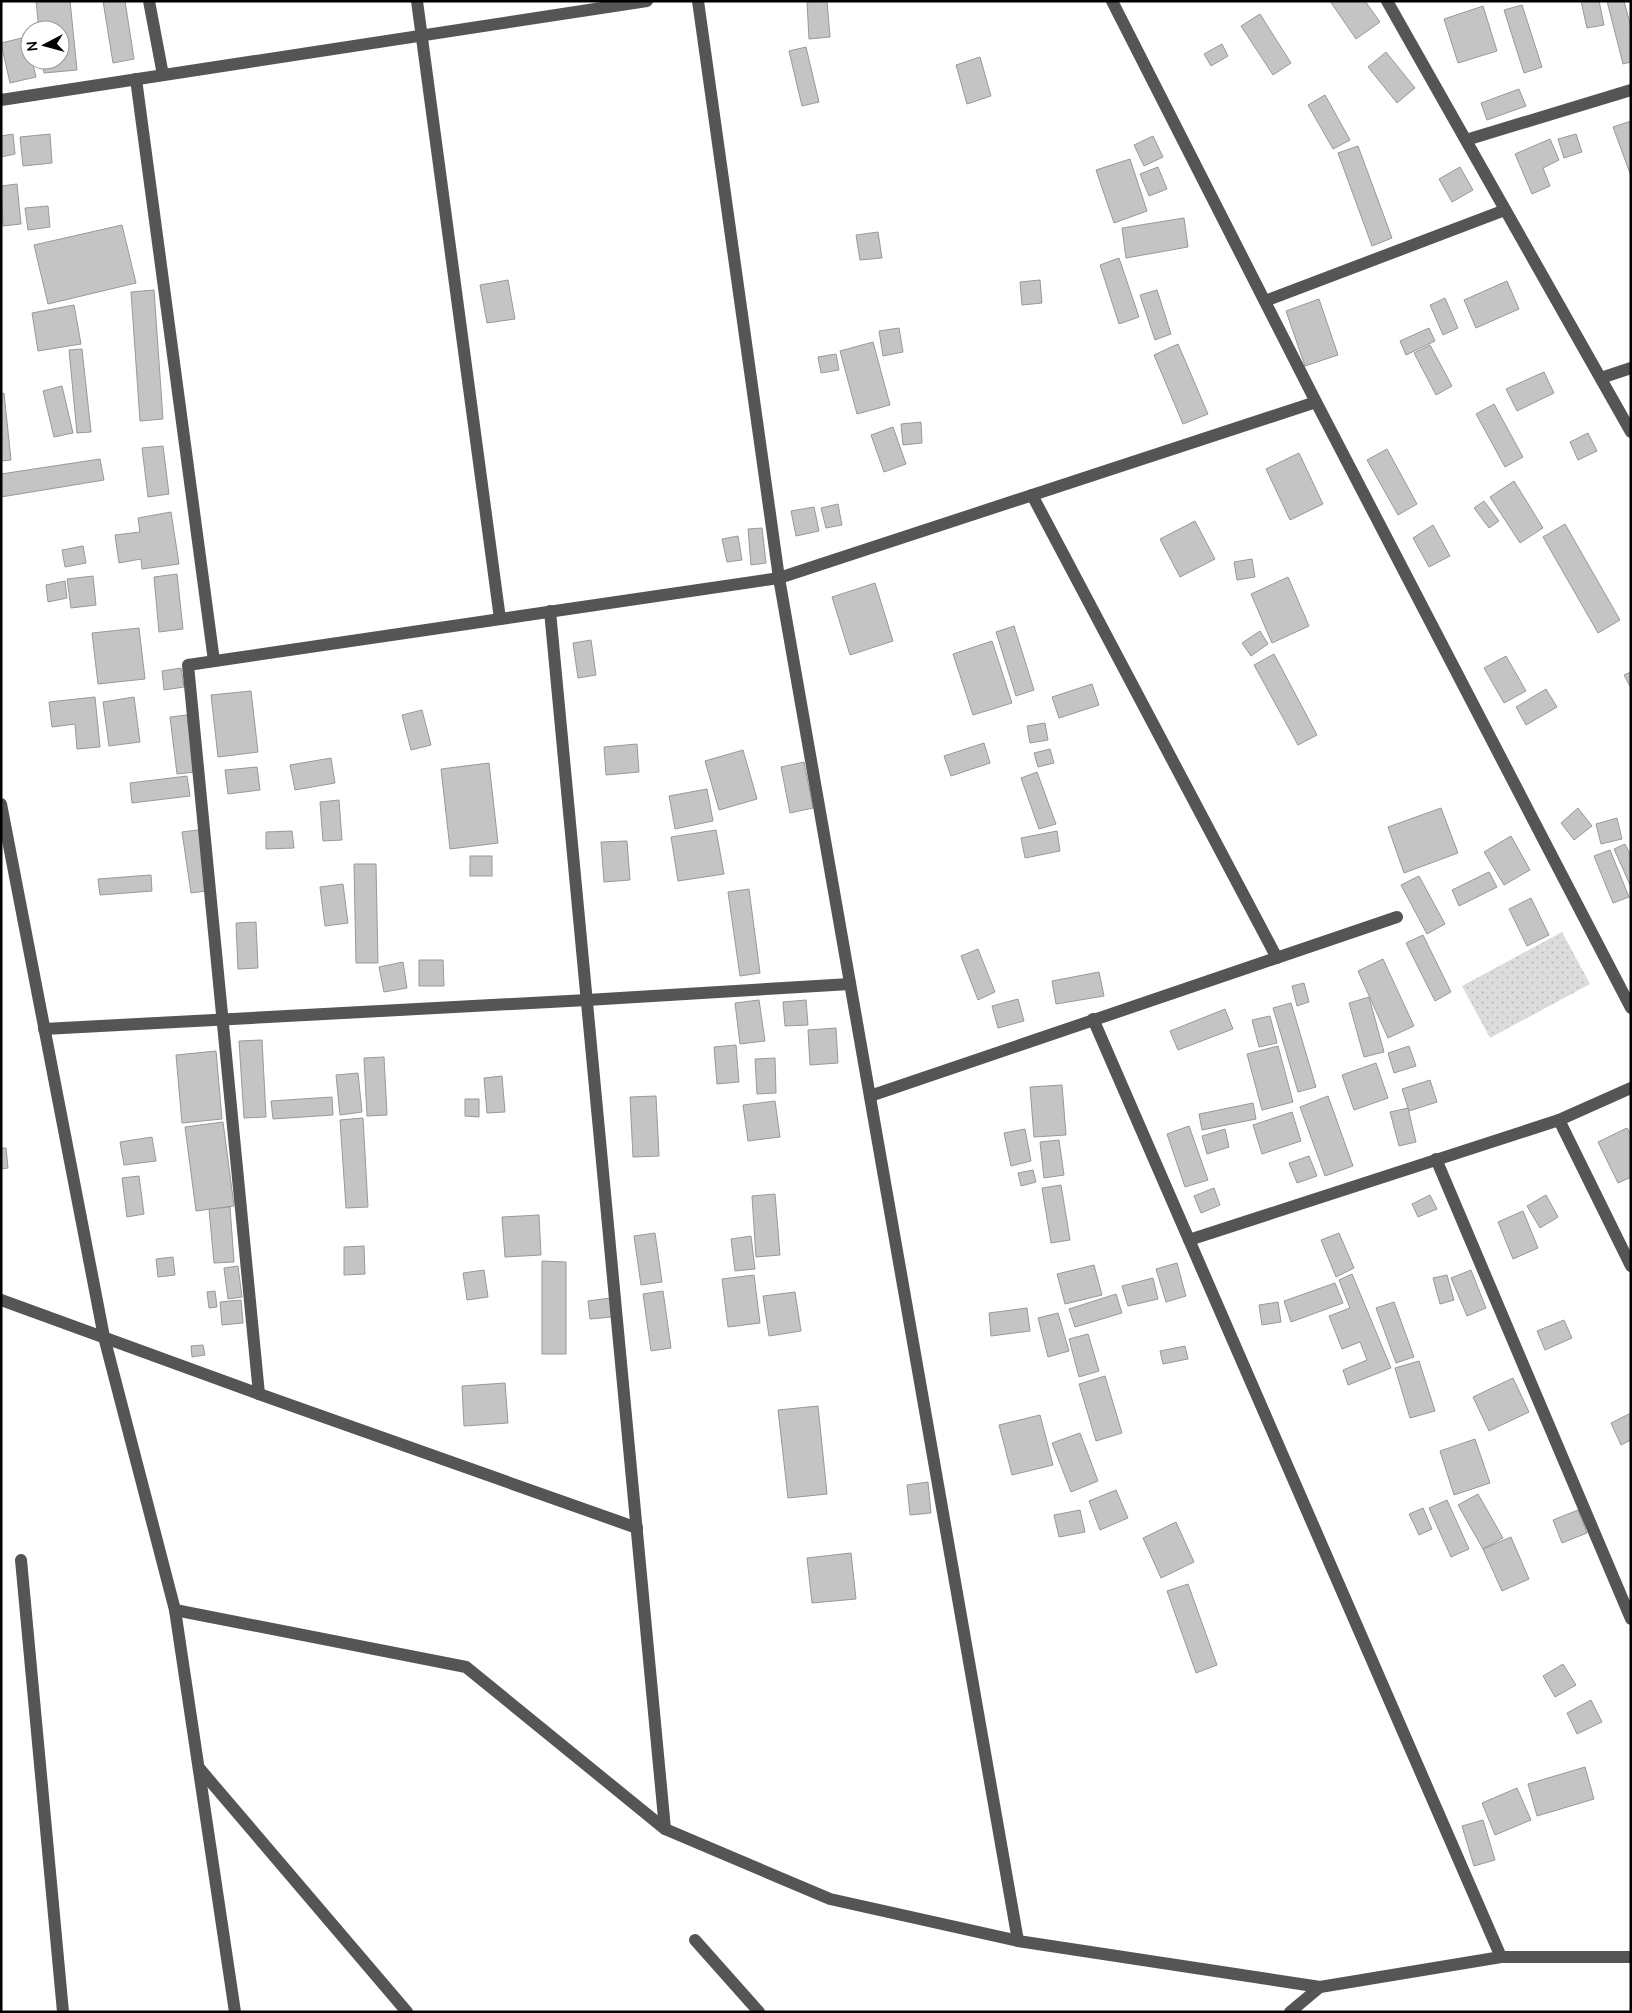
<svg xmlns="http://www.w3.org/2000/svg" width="1632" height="2013" font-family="Manrope,sans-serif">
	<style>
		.park { fill: url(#park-dots) }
		.building { fill: #c4c4c4; stroke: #999 }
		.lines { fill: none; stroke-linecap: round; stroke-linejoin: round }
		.minor { stroke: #555; stroke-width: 12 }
	</style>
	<defs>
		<pattern id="park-dots" width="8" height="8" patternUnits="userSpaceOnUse" patternTransform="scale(1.25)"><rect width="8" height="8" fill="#dcdcdc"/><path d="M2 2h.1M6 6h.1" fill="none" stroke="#bbb" stroke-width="1.8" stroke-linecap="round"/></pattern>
	</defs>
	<rect width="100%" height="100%" fill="#fff"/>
	<!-- park -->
	<polygon class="park" points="1562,932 1590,984 1490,1038 1462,986"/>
	<!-- building -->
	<g class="building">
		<polygon points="36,1 70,1 77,70 44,73 42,60 60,60 60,30 39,30"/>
		<polygon points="103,1 125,1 134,59 113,63"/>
		<polygon points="827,1 830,37 809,39 807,2"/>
		<polygon points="1330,1 1365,1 1380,22 1356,39"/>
		<polygon points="1581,1 1599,1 1604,25 1587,28"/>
		<polygon points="1607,1 1624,1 1631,27 1631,62 1623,64"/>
		<polygon points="1522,5 1542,67 1524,73 1504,10"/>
		<polygon points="1483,6 1497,51 1458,63 1444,19"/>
		<polygon points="1260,14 1291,63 1273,75 1241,26"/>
		<polygon points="26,37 30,60 32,60 36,77 10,83 1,43"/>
		<polygon points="1222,44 1228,56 1211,66 1204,54"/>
		<polygon points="806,47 819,102 802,106 789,51"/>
		<polygon points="1386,52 1415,88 1397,103 1368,67"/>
		<polygon points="980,57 991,96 967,104 956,65"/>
		<polygon points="1519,89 1526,106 1487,120 1481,103"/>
		<polygon points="1325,95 1350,140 1333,149 1308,105"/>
		<polygon points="1631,121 1631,176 1613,127"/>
		<polygon points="13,134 15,154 1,157 1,136"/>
		<polygon points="50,134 52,163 23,166 20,137"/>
		<polygon points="1576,134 1582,152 1564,158 1558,139"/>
		<polygon points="1153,136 1163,157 1144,166 1134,145"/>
		<polygon points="1550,139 1559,160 1543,168 1550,186 1532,194 1515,154"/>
		<polygon points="1358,146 1392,238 1372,246 1338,153"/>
		<polygon points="1130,159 1147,211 1114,223 1096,170"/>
		<polygon points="1158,167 1167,189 1149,196 1140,174"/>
		<polygon points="1460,167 1473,190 1452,202 1439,179"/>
		<polygon points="17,184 21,224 3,226 1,186"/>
		<polygon points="48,206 50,227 28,230 25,208"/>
		<polygon points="1184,218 1188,247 1126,258 1122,228"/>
		<polygon points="122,225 136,283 48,304 34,245"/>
		<polygon points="878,232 882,258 860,260 856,235"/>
		<polygon points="1119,258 1139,317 1119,324 1100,265"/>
		<polygon points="508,280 515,319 487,323 480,285"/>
		<polygon points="1040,280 1042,303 1022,305 1020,282"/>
		<polygon points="1507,281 1519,309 1476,328 1464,300"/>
		<polygon points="154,290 163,419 140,421 131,292"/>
		<polygon points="1157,290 1171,334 1155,340 1140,295"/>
		<polygon points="1445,298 1458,328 1443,335 1430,305"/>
		<polygon points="1319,299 1338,355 1305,366 1286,311"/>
		<polygon points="74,305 81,344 38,351 32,313"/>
		<polygon points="899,328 903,352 883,356 879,331"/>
		<polygon points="1429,328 1435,341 1406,355 1400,341"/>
		<polygon points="873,342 890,405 857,414 840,351"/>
		<polygon points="1178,344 1208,414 1183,424 1154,355"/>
		<polygon points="1430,345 1452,386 1436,395 1414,353"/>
		<polygon points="82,349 91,432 77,433 69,350"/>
		<polygon points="836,354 839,370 821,373 818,357"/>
		<polygon points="1544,372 1554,393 1517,411 1506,389"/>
		<polygon points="62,386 73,433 54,437 43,391"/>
		<polygon points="4,393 11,460 1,461 1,394"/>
		<polygon points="1494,404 1523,457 1505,467 1476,414"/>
		<polygon points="921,422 922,443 903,445 901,424"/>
		<polygon points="893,427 906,464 884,472 871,435"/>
		<polygon points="1588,433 1597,451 1578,460 1570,442"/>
		<polygon points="163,446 169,494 148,497 142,448"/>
		<polygon points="1387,449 1417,504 1398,515 1367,460"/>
		<polygon points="1299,453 1323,504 1290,520 1266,469"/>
		<polygon points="100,459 104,480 1,497 1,474"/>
		<polygon points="1514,481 1543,528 1520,543 1490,497"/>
		<polygon points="1484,501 1499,521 1489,528 1474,508"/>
		<polygon points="838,504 842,525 826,528 821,508"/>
		<polygon points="814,507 819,531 796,536 791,511"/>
		<polygon points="171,512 179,564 142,569 141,559 119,563 115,535 140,532 138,518"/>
		<polygon points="1195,521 1215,559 1180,577 1160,539"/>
		<polygon points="1565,524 1620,620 1598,633 1543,537"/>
		<polygon points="1433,525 1450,556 1429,567 1413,538"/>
		<polygon points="762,528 766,563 751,565 748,529"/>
		<polygon points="738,536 742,560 727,562 722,539"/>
		<polygon points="83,546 86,563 65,567 62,550"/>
		<polygon points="1252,559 1255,577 1237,580 1234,562"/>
		<polygon points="177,574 183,629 159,632 154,577"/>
		<polygon points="93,576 96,605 71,608 67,579"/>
		<polygon points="1288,577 1309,626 1272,643 1251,594"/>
		<polygon points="65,581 67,598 48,602 46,585"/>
		<polygon points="875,583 893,641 850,655 832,597"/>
		<polygon points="1014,626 1034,690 1016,696 996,632"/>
		<polygon points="139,628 145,679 98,684 92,633"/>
		<polygon points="1260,631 1268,644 1251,656 1242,643"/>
		<polygon points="591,640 596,675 578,678 573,643"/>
		<polygon points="992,641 1012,703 973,715 953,654"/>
		<polygon points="1274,654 1317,735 1298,745 1254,665"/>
		<polygon points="1506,656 1526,691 1504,703 1484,668"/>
		<polygon points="181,668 184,687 164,690 162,671"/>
		<polygon points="1631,672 1631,688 1624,675"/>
		<polygon points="1092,684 1099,705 1059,718 1052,697"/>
		<polygon points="1546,689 1557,707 1526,725 1516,707"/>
		<polygon points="251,691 258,752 218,757 211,695"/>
		<polygon points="95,697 100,747 77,749 75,724 52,727 49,702"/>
		<polygon points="134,697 140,742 109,746 103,702"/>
		<polygon points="422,710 431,745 411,750 402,715"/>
		<polygon points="187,715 195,772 177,774 170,717"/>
		<polygon points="1045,723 1048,740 1030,743 1027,726"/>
		<polygon points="984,743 990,763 951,776 944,756"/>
		<polygon points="637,744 639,772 606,775 604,747"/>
		<polygon points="1050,749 1054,763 1038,767 1034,753"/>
		<polygon points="743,750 757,799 719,810 705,761"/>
		<polygon points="331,758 335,783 295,790 290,765"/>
		<polygon points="804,762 813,808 790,813 781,767"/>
		<polygon points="489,763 498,843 450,849 441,769"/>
		<polygon points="257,767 260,790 228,794 225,770"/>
		<polygon points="1037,772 1056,824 1039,829 1021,778"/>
		<polygon points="187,776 190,796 132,803 130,783"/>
		<polygon points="707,789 713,821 675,829 669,796"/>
		<polygon points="339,800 342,840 323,841 320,802"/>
		<polygon points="1441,808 1458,853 1404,873 1388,827"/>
		<polygon points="1578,808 1592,826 1574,840 1561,823"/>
		<polygon points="1617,818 1622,839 1601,844 1596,824"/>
		<polygon points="205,829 214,890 191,893 182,832"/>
		<polygon points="716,830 724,874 678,881 671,837"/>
		<polygon points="292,831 294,848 266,849 266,832"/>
		<polygon points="1057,831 1060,851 1025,858 1021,838"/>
		<polygon points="1511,836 1530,870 1504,885 1484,852"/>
		<polygon points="627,841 630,880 604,882 601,842"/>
		<polygon points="1625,844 1631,856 1631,887 1614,849"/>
		<polygon points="1610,850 1629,897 1613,903 1594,856"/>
		<rect x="470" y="856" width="22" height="20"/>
		<polygon points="354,864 376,864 378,963 356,963"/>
		<polygon points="1489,872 1497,887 1459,906 1452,890"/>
		<polygon points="151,875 152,891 100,895 98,879"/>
		<polygon points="1419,876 1445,924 1427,934 1401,885"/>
		<polygon points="343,884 348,923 325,926 320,887"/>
		<polygon points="749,889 760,973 740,976 728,892"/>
		<polygon points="1531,898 1549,935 1527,946 1509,909"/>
		<polygon points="256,922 258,968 238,969 236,923"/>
		<polygon points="1423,935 1451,992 1435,1001 1406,943"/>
		<polygon points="978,949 995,992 978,1000 961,956"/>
		<polygon points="1383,959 1414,1026 1388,1038 1358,971"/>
		<polygon points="419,960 443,960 444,986 419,986"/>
		<polygon points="403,962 407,988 384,992 379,967"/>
		<polygon points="1099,972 1104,996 1056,1004 1052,981"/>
		<polygon points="1304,983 1309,1002 1297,1006 1292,986"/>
		<polygon points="1369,997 1384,1052 1364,1057 1349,1003"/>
		<polygon points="1018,999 1024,1021 998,1028 992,1006"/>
		<polygon points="759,1000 765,1041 740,1044 735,1003"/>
		<polygon points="806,1000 808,1025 785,1026 783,1002"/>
		<polygon points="1291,1003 1316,1087 1298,1092 1273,1008"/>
		<polygon points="1225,1009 1233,1029 1178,1050 1170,1031"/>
		<polygon points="1270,1016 1277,1043 1259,1047 1252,1020"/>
		<polygon points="836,1028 838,1063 810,1065 808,1030"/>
		<polygon points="262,1040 266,1117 244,1118 239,1041"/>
		<polygon points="736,1045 739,1082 717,1084 714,1047"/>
		<polygon points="1278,1046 1293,1102 1262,1110 1247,1054"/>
		<polygon points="1409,1046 1416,1066 1394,1073 1388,1053"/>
		<polygon points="216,1051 222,1119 182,1123 176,1055"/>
		<polygon points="384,1057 387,1115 367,1116 364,1058"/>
		<polygon points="775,1058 776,1093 757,1094 755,1059"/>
		<polygon points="1376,1063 1388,1098 1354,1110 1342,1075"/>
		<polygon points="358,1073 362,1112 340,1115 336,1075"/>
		<polygon points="502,1076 505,1112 487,1113 484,1078"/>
		<polygon points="1430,1080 1437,1102 1409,1111 1402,1089"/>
		<polygon points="1062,1085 1066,1135 1034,1137 1030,1087"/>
		<polygon points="656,1096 659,1156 633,1157 630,1097"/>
		<polygon points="1328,1096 1353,1166 1325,1176 1300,1107"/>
		<polygon points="332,1097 333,1115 273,1119 271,1101"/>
		<polygon points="465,1099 479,1099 479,1117 465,1116"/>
		<polygon points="775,1101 780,1137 748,1141 743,1105"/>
		<polygon points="1253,1103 1256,1119 1202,1130 1199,1114"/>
		<polygon points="1408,1108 1416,1142 1399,1146 1390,1112"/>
		<polygon points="1292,1112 1301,1141 1262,1154 1253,1125"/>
		<polygon points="363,1118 368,1207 346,1208 340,1120"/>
		<polygon points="223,1122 234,1206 196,1211 185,1127"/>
		<polygon points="1189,1126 1208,1180 1185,1187 1167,1134"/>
		<polygon points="1627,1128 1631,1135 1631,1177 1618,1183 1598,1142"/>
		<polygon points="1025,1129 1031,1161 1011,1166 1004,1133"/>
		<polygon points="1225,1129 1229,1147 1207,1154 1202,1136"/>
		<polygon points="152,1137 156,1161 124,1165 120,1142"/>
		<polygon points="1059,1140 1064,1175 1044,1178 1040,1142"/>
		<polygon points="1,1148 6,1148 8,1168 1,1169"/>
		<polygon points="1309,1156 1317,1176 1297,1183 1289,1163"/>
		<polygon points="1033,1170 1036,1182 1021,1186 1018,1173"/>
		<polygon points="139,1176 144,1214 127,1217 122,1178"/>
		<polygon points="1061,1185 1070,1240 1051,1243 1042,1188"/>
		<polygon points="1214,1188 1220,1205 1201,1213 1194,1196"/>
		<polygon points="775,1194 780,1255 756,1257 752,1196"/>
		<polygon points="1430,1195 1437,1209 1418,1217 1412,1204"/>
		<polygon points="1546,1195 1558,1217 1540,1228 1527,1206"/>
		<polygon points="230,1207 234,1262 214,1263 209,1209"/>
		<polygon points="1523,1211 1538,1248 1513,1259 1498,1222"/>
		<polygon points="539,1215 541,1255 505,1257 502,1217"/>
		<polygon points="655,1233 662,1282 641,1285 634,1236"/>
		<polygon points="1339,1233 1354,1268 1336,1277 1321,1240"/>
		<polygon points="751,1236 755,1269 735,1271 731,1239"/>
		<polygon points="364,1246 365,1274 344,1275 344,1247"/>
		<polygon points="173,1257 175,1275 158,1277 156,1259"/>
		<polygon points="542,1261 566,1262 566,1354 542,1354"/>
		<polygon points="1177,1263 1186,1296 1166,1302 1156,1269"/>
		<polygon points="1094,1265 1102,1295 1065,1304 1057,1274"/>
		<polygon points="238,1266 242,1297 228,1299 224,1268"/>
		<polygon points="484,1270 488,1297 467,1300 463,1273"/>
		<polygon points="1471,1270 1486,1308 1467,1316 1451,1278"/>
		<polygon points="1352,1274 1391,1368 1348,1385 1343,1370 1367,1360 1360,1342 1342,1349 1329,1316 1350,1308 1339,1280"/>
		<polygon points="754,1275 760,1323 728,1327 722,1279"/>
		<polygon points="1447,1275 1454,1300 1440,1304 1433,1278"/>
		<polygon points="1153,1278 1158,1299 1128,1306 1122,1286"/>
		<polygon points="1335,1283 1343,1303 1291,1322 1284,1301"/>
		<polygon points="215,1291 217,1307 209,1308 207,1292"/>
		<polygon points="663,1291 671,1348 651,1351 643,1294"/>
		<polygon points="795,1292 801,1331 769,1336 763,1296"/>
		<polygon points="1116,1294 1122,1313 1075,1327 1069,1309"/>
		<polygon points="610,1298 612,1317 590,1319 588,1301"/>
		<polygon points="241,1300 243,1323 222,1325 220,1302"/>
		<polygon points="1278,1302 1281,1322 1262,1325 1259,1305"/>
		<polygon points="1394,1302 1414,1357 1396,1363 1376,1308"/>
		<polygon points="1027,1308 1030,1331 991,1336 989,1313"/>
		<polygon points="1058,1313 1069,1351 1048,1357 1038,1318"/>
		<polygon points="1564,1320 1572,1338 1545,1350 1537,1331"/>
		<polygon points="1088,1334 1099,1371 1079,1377 1069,1339"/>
		<polygon points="203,1345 205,1355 192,1357 191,1346"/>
		<polygon points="1185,1346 1188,1359 1163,1364 1160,1351"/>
		<polygon points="1419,1361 1435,1411 1410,1418 1395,1368"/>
		<polygon points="1105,1376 1122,1433 1096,1441 1079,1384"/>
		<polygon points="1513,1378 1529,1412 1489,1431 1473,1397"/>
		<polygon points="505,1383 508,1423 464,1426 462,1386"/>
		<polygon points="818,1406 827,1494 788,1498 778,1410"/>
		<polygon points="1631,1413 1631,1440 1621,1445 1611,1423"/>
		<polygon points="1040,1415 1053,1465 1012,1475 999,1425"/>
		<polygon points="1080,1433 1098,1481 1071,1492 1052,1443"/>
		<polygon points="1475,1439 1490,1483 1454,1495 1440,1451"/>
		<polygon points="928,1482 931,1513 910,1515 907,1485"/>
		<polygon points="1116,1490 1128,1518 1100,1530 1089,1501"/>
		<polygon points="1478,1494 1503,1538 1483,1549 1458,1505"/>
		<polygon points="1447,1500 1469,1549 1451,1557 1429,1508"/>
		<polygon points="1423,1508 1432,1529 1419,1535 1409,1514"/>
		<polygon points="1080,1510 1085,1532 1059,1537 1054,1515"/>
		<polygon points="1578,1510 1587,1533 1562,1543 1553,1520"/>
		<polygon points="1176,1522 1194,1562 1161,1578 1143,1538"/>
		<polygon points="1511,1537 1529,1579 1502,1591 1483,1549"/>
		<polygon points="851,1553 856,1599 812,1603 807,1558"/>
		<polygon points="1188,1584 1217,1665 1196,1673 1167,1591"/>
		<polygon points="1563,1664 1576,1685 1555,1697 1543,1676"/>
		<polygon points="1591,1700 1602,1722 1577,1734 1567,1713"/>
		<polygon points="1585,1767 1594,1799 1537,1816 1528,1784"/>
		<polygon points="1517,1788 1531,1820 1495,1835 1482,1803"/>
		<polygon points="1483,1820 1495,1860 1474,1866 1462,1826"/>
	</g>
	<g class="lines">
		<!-- minor -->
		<g class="minor">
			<polyline points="149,1 163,75"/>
			<polyline points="417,1 500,619"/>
			<polyline points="698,1 779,578 1018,1941"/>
			<polyline points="1112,1 1316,402 1631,1008"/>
			<polyline points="1387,1 1631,432"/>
			<polyline points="136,79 214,661"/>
			<polyline points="1,100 647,1"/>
			<polyline points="1466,140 1631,90"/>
			<polyline points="1265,301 1505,210"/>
			<polyline points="1601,378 1631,368"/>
			<polyline points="1032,495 1277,958"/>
			<polyline points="550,611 665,1829"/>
			<polyline points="1,804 104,1337 175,1610 235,2012"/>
			<polyline points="1093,1019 1501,1957"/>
			<polyline points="44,1029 587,1000 850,984"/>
			<polyline points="870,1096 1397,917"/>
			<polyline points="1559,1120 1631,1266"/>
			<polyline points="1436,1159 1631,1619"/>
			<polyline points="1189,1240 1559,1120 1631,1088"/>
			<polyline points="1,1300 259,1394 637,1528"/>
			<polyline points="259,1394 188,665 779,578 1316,402"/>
			<polyline points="21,1560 63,2012"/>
			<polyline points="175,1610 466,1667 665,1829 830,1899 1018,1941 1320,1987 1501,1957 1631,1957"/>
			<polyline points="199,1768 407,2012"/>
			<polyline points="695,1940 759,2012"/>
			<polyline points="1290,2012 1320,1987"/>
		</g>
	</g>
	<!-- border -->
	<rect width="1632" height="2013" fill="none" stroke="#000000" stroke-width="5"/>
	<!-- north arrow -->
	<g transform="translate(45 45) rotate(264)"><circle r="24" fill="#ffffff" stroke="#999999"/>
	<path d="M0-4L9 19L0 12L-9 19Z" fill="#000000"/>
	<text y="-8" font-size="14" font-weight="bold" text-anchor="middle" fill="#000000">N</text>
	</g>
</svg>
